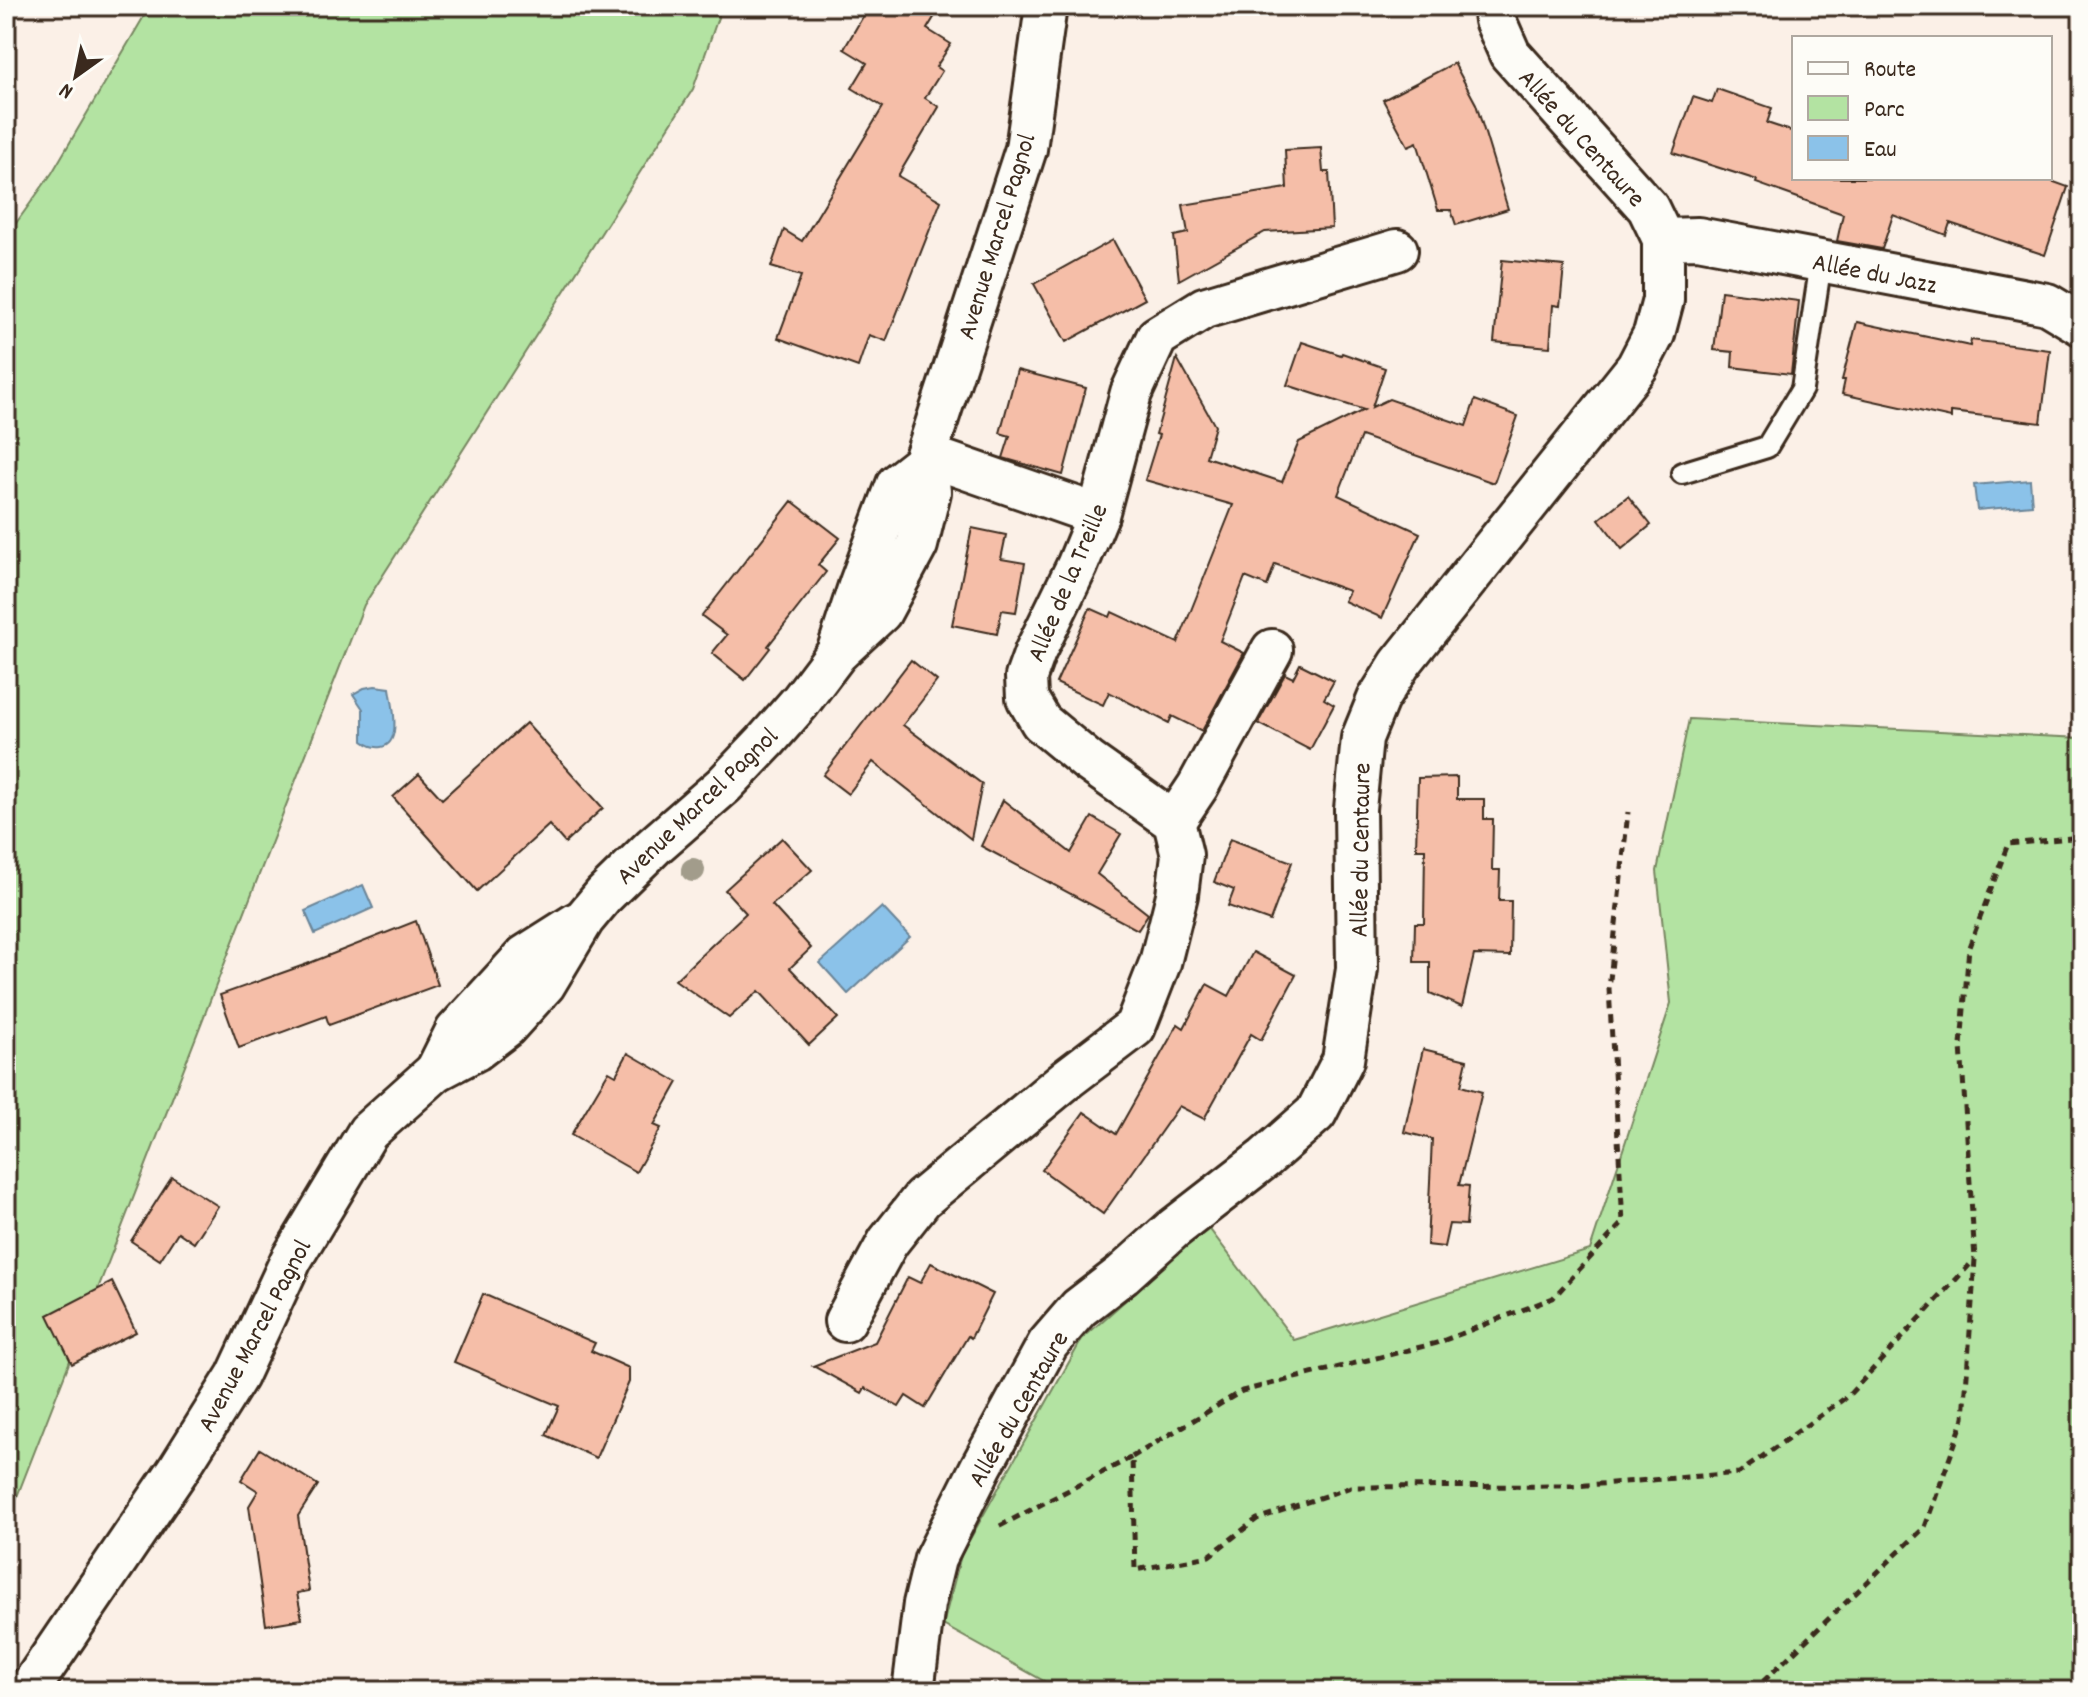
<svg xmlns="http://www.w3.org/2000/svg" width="2088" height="1697" font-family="Dekko,sans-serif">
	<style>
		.green { fill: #b3e3a2; stroke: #778660; stroke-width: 2 }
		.water { fill: #8bc2e9; stroke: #6b8598; stroke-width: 2 }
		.building { fill: #f5bea8; stroke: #3b2a1e; stroke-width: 2 }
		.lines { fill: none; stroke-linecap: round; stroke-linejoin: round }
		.service-casing { stroke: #3b2a1e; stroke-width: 26 }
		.minor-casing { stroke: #3b2a1e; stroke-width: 46 }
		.path { stroke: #3b2a1e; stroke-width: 5; stroke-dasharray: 8 6; stroke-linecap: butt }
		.service { stroke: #fdfcf7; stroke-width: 20 }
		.minor { stroke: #fdfcf7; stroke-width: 40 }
		.tree { fill: #a29c8b }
		.labels { text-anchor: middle; stroke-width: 8; stroke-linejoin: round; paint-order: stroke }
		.street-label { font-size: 26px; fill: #3b2a1e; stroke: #fdfcf7 }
	</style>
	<rect width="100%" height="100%" fill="#fbf0e7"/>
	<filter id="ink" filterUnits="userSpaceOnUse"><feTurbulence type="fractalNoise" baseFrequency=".0125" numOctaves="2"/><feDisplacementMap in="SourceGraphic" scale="16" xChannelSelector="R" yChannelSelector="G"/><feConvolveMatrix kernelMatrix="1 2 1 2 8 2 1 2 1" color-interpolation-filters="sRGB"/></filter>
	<g filter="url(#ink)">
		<!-- green -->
		<g class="green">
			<polygon points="150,6 722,6 693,89 364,605 6,1525 6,237 52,173"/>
			<polygon points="1689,719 2082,738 2082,1691 1062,1691 943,1625 961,1555 1082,1339 1208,1227 1294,1340 1590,1250 1671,1003 1657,871"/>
		</g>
		<!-- water -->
		<g class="water">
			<polygon points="2030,480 2032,505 1977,510 1974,485"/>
			<path d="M375 686 390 688C392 703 403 744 381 747 374 748 368 745 363 741V709L353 694 364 688Z"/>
			<polygon points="363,885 373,908 315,934 305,911"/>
			<polygon points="882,907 910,937 848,994 820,963"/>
		</g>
		<!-- building -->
		<g class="building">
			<polygon points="869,6 941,6 927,29 951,44 936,67 942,71 925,98 939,107 898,176 941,201 886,341 869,335 858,367 778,338 801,276 771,267 784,230 802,241 883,107 852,88 867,63 844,49"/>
			<polygon points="1454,63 1476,104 1508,209 1456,225 1451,210 1438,210 1417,142 1408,146 1383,100"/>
			<polygon points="1717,89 1772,108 1767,123 1794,132 1794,178 2043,178 2068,187 2045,255 1950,223 1946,235 1893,215 1882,249 1837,241 1843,214 1756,183 1757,180 1673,153 1693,97 1712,103"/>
			<polygon points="1321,148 1323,172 1329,172 1332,228 1265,232 1179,280 1174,236 1188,233 1183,205 1287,188 1285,150"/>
			<polygon points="1113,240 1145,299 1066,342 1034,284"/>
			<polygon points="1502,260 1564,266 1560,306 1553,305 1550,347 1494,342"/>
			<polygon points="1721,291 1799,301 1791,374 1732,367 1733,352 1714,350"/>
			<polygon points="1857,322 1970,346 1971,340 2050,350 2041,423 1951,412 1951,418 1842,394 1845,380 1842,380"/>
			<polygon points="1302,342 1341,355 1342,353 1385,368 1372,407 1389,399 1466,426 1475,400 1518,416 1494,483 1361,436 1338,495 1420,533 1382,618 1344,601 1349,591 1275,564 1267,586 1245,577 1220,641 1244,653 1202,731 1172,716 1169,723 1109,692 1103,705 1056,683 1090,608 1110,617 1112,612 1178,643 1233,505 1145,480 1159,435 1156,434 1177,358 1215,426 1206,457 1282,482 1299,442 1364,410 1287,385"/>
			<polygon points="1017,370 1086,388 1063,475 1003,458 1010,436 1000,433"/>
			<polygon points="1628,496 1651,525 1622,549 1599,519"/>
			<polygon points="792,501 840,538 818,565 826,572 768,646 770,648 745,680 712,653 727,635 702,616"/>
			<polygon points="972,528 1006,535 1001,559 1025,563 1016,612 1002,610 997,634 952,625"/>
			<polygon points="911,660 937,681 903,725 982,784 971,839 873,762 848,794 823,775"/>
			<polygon points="1300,664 1334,681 1324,699 1334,705 1310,750 1258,723 1285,674 1293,678"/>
			<polygon points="526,723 603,808 565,843 549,825 477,891 393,797 419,774 442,799"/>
			<polygon points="1457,777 1457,799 1484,799 1484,819 1493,819 1492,870 1500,870 1499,901 1511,901 1510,956 1474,955 1462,1007 1430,993 1430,962 1414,962 1415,923 1424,923 1425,849 1416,849 1418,778"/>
			<polygon points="1003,800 1071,853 1092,817 1121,834 1097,874 1148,914 1138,930 981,846"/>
			<polygon points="782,838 812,870 772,905 811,948 790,968 838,1018 809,1045 759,991 729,1018 675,980 746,913 725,890"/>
			<polygon points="1230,839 1292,862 1270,921 1228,906 1234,890 1214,882"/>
			<polygon points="416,921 438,985 329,1025 326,1016 239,1048 220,995 307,964"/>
			<polygon points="1253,952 1296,975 1261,1040 1251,1034 1204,1119 1179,1106 1103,1214 1042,1170 1084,1112 1116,1134 1178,1024 1184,1028 1207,984 1229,996"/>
			<polygon points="1423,1049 1467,1060 1461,1086 1482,1092 1459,1185 1469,1186 1466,1225 1449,1224 1444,1247 1427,1245 1432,1139 1404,1132"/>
			<polygon points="628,1053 678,1082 654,1125 661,1128 636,1172 571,1135 609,1071 616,1075"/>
			<polygon points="172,1177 218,1206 194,1243 178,1232 160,1260 131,1241"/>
			<polygon points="931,1263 993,1294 971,1338 968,1336 925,1408 906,1396 899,1407 865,1388 862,1393 813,1366 875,1342 908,1277 920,1283"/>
			<polygon points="112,1282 136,1332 72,1364 48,1315"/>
			<polygon points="483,1294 595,1343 591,1351 629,1368 629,1382 596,1458 546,1435 559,1406 454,1362"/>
			<polygon points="260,1449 318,1485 298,1516 309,1591 297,1593 302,1619 266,1625 249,1506 258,1491 241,1480"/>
		</g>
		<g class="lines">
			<defs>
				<polyline id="service" points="1682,473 1767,447 1802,389 1821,262"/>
				<g id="minor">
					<polyline points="1663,239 1698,238 2047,304 2082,325"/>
					<polyline points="926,455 1098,515"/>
					<polyline points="838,650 860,583 897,484 925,462"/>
					<polyline points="1174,822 1198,786 1272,650"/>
					<polyline points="436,1071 456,1031 525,956 577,923"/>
					<polyline points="845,1321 888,1242 922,1199 1068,1078 1135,1027 1160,963 1177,895 1182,855 1174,822 1088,761 1041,722 1027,698 1026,677 1035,652 1077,566 1098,515 1131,393 1157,337 1204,308 1397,250"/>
					<polyline points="28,1691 178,1470 237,1376 291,1260 368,1132 436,1071 476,1050 506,1027 545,984 584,919 604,895 654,846 724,785 765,742 800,702 837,653 881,612 917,545 930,492 926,455 1026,149 1046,6"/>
					<polyline points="913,1691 924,1604 935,1559 981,1467 1048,1344 1079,1308 1123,1274 1172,1230 1265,1158 1316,1113 1343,1060 1357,969 1355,809 1362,738 1378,699 1400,664 1637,367 1654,334 1663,300 1663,239 1648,208 1510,54 1495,20 1493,6"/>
				</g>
			</defs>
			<!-- service casing -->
			<use href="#service" class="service-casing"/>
			<!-- minor casing -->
			<use href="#minor" class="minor-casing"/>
			<!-- path -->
			<g class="path">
				<polyline points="1132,1457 1242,1391 1437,1343 1553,1298 1623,1222 1609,989 1628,812"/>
				<polyline points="1000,1526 1132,1457 1135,1570 1209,1556 1257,1519 1351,1487 1574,1486 1739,1473 1848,1396 1975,1259"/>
				<polyline points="1753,1691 1925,1527 1964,1418 1975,1259 1961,1046 1969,947 2008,844 2082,837"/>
			</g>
			<!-- service -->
			<use href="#service" class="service"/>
			<!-- minor -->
			<use href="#minor" class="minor"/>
		</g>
		<!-- trees -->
		<circle class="tree" cx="693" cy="870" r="12"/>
	</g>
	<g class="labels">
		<!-- street labels -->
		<g class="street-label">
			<text transform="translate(1583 137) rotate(48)" y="9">Allée du Centaure</text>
			<text transform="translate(995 236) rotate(-73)" y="9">Avenue Marcel Pagnol</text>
			<text transform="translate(1875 272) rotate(11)" y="9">Allée du Jazz</text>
			<text transform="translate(1066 582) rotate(-67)" y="9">Allée de la Treille</text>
			<text transform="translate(696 805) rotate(-44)" y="9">Avenue Marcel Pagnol</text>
			<text transform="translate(1359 850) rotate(-89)" y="9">Allée du Centaure</text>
			<text transform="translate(253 1335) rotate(-62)" y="9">Avenue Marcel Pagnol</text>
			<text transform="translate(1017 1408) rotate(-60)" y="9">Allée du Centaure</text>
		</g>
	</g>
	<!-- margin -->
	<rect width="2088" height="1697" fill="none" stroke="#fdfcf7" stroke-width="32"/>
	<rect x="16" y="16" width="2056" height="1665" fill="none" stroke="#3b2a1e" stroke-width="3" filter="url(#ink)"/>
	<!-- legend -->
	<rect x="1792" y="36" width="260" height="144" fill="#fdfcf7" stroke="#afa8a0" stroke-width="2"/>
	<rect x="1808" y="62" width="40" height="12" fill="#fdfcf7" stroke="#afa8a0" stroke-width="2"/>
	<text x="1864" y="76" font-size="24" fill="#3b2a1e">Route</text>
	<rect x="1808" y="96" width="40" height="24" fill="#b3e3a2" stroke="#afa8a0" stroke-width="2"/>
	<text x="1864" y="116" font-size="24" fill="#3b2a1e">Parc</text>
	<rect x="1808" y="136" width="40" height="24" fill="#8bc2e9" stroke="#afa8a0" stroke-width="2"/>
	<text x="1864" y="156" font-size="24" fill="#3b2a1e">Eau</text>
	<!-- north arrow -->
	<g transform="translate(76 76) rotate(213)" stroke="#fdfcf7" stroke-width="6" paint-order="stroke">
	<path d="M0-6L14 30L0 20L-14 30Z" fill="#3b2a1e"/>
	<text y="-12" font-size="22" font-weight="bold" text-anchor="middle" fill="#3b2a1e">N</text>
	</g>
</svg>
